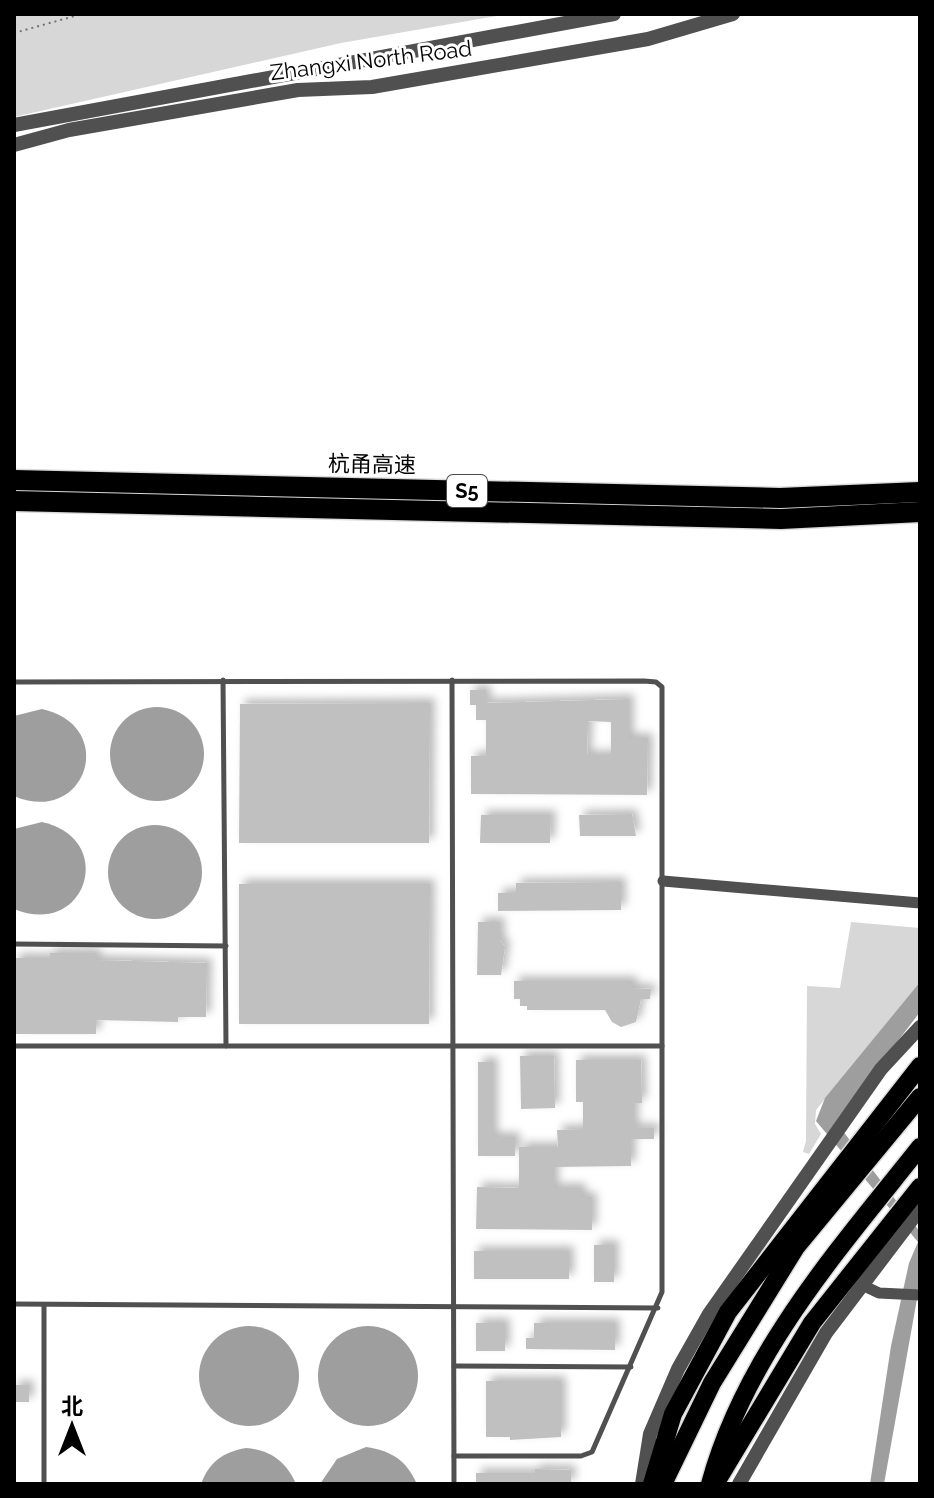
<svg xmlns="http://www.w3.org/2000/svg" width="934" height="1498" font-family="Raleway,'Noto Sans SC',sans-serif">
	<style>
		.green { fill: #d7d7d7 }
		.water { fill: #9e9e9e }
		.building { fill: #c0c0c0; fill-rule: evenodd; filter: url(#shadow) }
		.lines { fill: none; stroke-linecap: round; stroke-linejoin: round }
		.primary-casing { stroke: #dbdbdb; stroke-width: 21 }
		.trunk-casing { stroke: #dbdbdb; stroke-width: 21 }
		.motorway-casing { stroke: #dbdbdb; stroke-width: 23 }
		.path { stroke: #727272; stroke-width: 2; stroke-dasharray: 2 4; stroke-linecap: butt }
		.service { stroke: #505050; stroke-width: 5 }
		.minor { stroke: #505050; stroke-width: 11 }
		.tertiary { stroke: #505050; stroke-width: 14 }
		.primary { stroke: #000; stroke-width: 18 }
		.trunk { stroke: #000; stroke-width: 18 }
		.motorway { stroke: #000; stroke-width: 20 }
		.labels { text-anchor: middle; stroke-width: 6; stroke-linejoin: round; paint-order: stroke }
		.shield { fill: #fff; stroke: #4c4c4c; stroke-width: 2 }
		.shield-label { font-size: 20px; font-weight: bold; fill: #000 }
		.street-label { font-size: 22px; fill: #000; stroke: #fff }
	</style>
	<defs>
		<filter id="shadow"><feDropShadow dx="5" dy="-5" stdDeviation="4" flood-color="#0004"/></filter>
	</defs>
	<rect width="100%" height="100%" fill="#fff"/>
	<!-- green -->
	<g class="green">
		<polygon points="14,14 508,14 341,43 14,117"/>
		<polygon points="851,922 920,928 920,982 816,1110 815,1124 821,1134 809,1154 803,1152 806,1141 807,986 840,988"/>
	</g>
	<!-- water -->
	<g class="water">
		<circle cx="157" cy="754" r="47"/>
		<path d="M42 709C119 726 86 827 14 796V716Z"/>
		<path d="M42 822C118 839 86 939 14 909V829Z"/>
		<circle cx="155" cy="872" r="47"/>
		<polygon points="920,982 920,1012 836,1122 920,1232 920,1282 884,1484 870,1484 891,1346 909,1263 918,1242 816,1121 825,1098"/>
		<circle cx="249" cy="1376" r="50"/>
		<circle cx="368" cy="1376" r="50"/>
		<path d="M366 1447C392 1451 406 1460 417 1484H320L337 1459Z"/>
		<path d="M246 1448C270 1450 286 1461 296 1484H201C209 1462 223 1452 246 1448Z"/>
	</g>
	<!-- building -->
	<g class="building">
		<path d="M470 690H486V703L629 699V738H648L647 795 471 794V756H486V720H476V705H470ZM588 721 611 722V755H587Z"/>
		<polygon points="430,703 429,843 239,843 240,704"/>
		<polygon points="632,814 636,836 580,836 579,815"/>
		<polygon points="481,815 551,815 550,843 480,843"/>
		<polygon points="621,882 621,910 498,911 498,893 516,893 516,883"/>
		<polygon points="239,884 430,884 429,1024 239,1024"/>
		<polygon points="478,922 500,922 500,940 505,947 501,975 477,975"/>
		<polygon points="50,953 96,953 96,960 207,963 206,1017 178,1017 178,1022 96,1020 96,1034 16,1034 14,958 50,958"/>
		<polygon points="514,981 632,981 632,988 651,989 650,999 641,999 636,1022 621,1027 612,1022 605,1010 527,1010 527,1006 520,1006 520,999 514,999"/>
		<polygon points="520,1056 554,1056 555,1108 521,1109"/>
		<polygon points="576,1060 641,1060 642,1103 634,1103 634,1128 654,1128 654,1139 631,1139 631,1166 554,1167 554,1188 581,1188 581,1197 592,1197 592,1230 476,1229 477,1187 519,1188 519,1147 558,1147 557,1130 583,1129 583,1102 576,1102"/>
		<polygon points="478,1062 493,1062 493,1137 515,1137 515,1156 478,1156"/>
		<rect x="594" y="1245" width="20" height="37"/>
		<rect x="474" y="1251" width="95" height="28"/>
		<rect x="476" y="1323" width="29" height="28"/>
		<polygon points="534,1323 615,1323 615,1350 526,1349 526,1338 534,1338"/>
		<polygon points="486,1381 561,1381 561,1437 510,1440 510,1437 486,1437"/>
		<rect x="14" y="1385" width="15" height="17"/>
		<polygon points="535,1469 571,1470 571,1484 476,1484 476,1473 535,1473"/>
	</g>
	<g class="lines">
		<defs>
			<g id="primary">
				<polyline points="663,1484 712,1383 796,1247 920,1097"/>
				<path d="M710 1484C745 1355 838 1250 920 1147"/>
			</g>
			<g id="trunk">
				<polyline points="652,1484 673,1414 728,1312 920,1066"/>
				<polyline points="715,1484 812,1323 920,1187"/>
			</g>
			<g id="motorway">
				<polyline points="14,480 780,498 920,492"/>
				<polyline points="14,501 781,519 920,512"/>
			</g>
		</defs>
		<!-- primary casing -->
		<use href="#primary" class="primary-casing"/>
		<!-- trunk casing -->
		<use href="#trunk" class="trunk-casing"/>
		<!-- motorway casing -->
		<use href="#motorway" class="motorway-casing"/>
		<!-- path -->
		<polyline class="path" points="14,33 82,14"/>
		<!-- service -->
		<g class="service">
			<polyline points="223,680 226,1046"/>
			<polyline points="452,680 454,1484"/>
			<polyline points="14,682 644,681 656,682 662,687 662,1292 592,1452 581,1456 454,1456"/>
			<polyline points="14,944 226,946"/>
			<polyline points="14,1046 662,1046"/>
			<polyline points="14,1304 658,1308"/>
			<polyline points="44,1305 44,1484"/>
			<polyline points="454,1366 631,1367"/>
		</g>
		<!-- minor -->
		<g class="minor">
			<polyline points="663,881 920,903"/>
			<polyline points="862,1285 879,1293 920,1295"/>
		</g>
		<!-- tertiary -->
		<g class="tertiary">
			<polyline points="14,125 614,14"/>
			<polyline points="14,145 69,130 298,90 372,87 648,39 733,14"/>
			<polyline points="642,1484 650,1434 678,1369 709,1314 881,1069 920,1027"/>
			<polyline points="739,1484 826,1333 920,1209"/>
		</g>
		<!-- primary -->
		<use href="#primary" class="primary"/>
		<!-- trunk -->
		<use href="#trunk" class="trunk"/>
		<!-- motorway -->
		<use href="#motorway" class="motorway"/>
	</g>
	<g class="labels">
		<!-- shield labels -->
		<rect class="shield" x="447" y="475" width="40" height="32" rx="6"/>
		<g class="shield-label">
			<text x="467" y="498">S5</text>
		</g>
		<!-- street labels -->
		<g class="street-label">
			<text transform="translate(371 60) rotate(-7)" y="8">Zhangxi North Road</text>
			<text transform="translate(372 464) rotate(1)" y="8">杭甬高速</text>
		</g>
	</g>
	<!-- border -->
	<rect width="934" height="1498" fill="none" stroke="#000000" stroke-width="32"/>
	<!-- north arrow -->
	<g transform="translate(72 1426)" stroke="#ffffff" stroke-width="6" paint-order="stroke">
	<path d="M0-6L14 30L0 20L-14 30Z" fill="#000000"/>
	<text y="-12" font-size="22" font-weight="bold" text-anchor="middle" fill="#000000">北</text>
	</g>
</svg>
